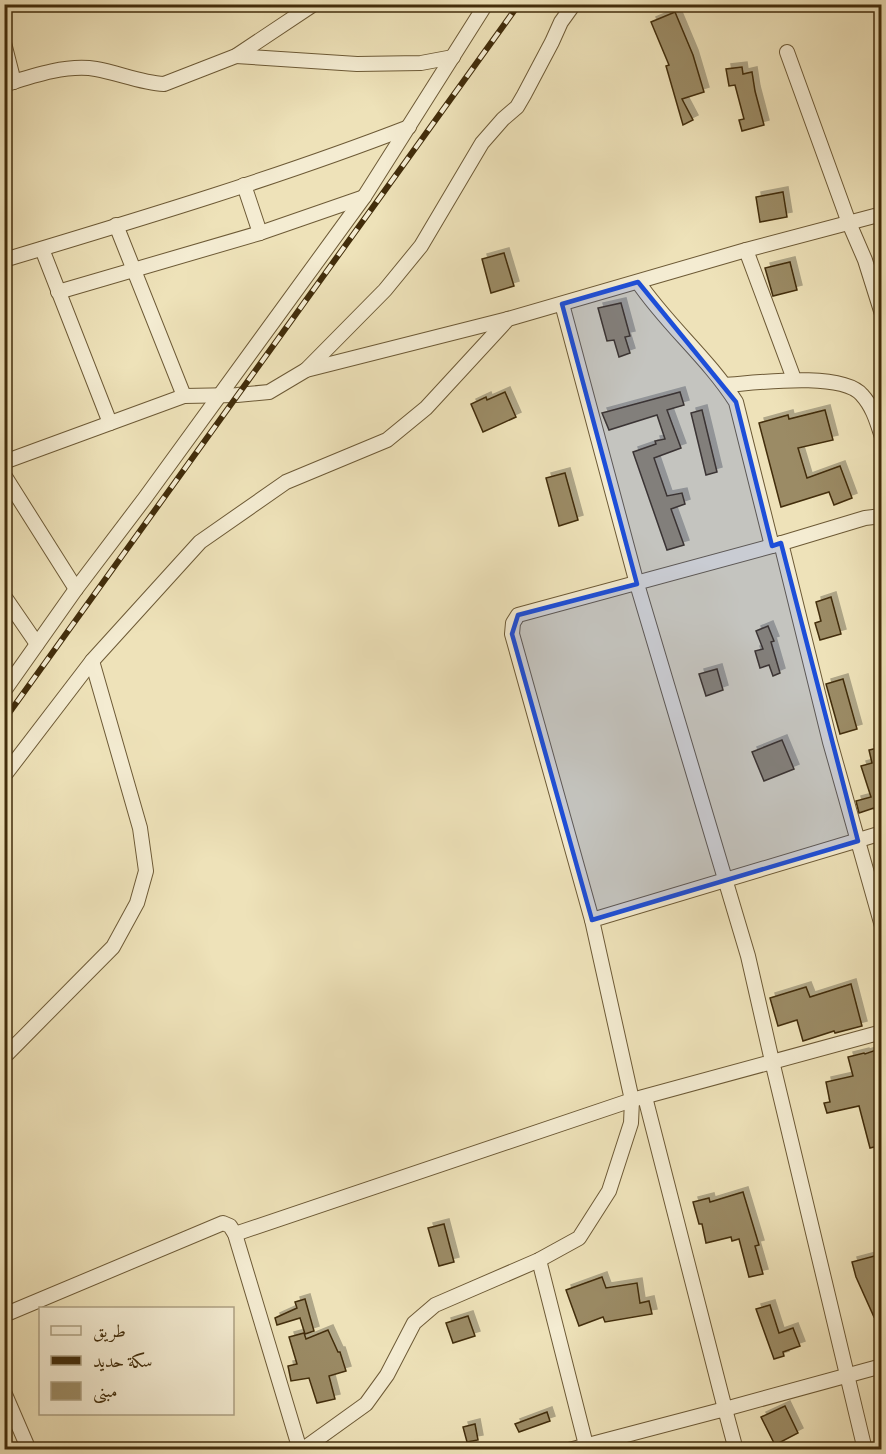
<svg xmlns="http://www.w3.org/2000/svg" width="886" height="1454" font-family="'IM FELL French Canon',Amiri,serif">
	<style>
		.building { fill: #9b8b65; stroke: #422d0b; stroke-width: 1.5; filter: url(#shadow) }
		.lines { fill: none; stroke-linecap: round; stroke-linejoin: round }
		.street-casing { stroke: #6d5a36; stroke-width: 16 }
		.street { stroke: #f4ecd2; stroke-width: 14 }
		.rail-casing { stroke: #422d0b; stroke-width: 6 }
		.rail { stroke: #f4ecd2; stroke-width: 4; stroke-dasharray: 11; stroke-linecap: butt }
		.marked { fill: #1d4ed8; fill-opacity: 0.2; stroke: #1d4ed8; stroke-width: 4.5; stroke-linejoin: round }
	</style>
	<defs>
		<filter id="shadow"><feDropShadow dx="5" dy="-5" stdDeviation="0" flood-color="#0004"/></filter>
	</defs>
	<rect width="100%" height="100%" fill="#eee2b9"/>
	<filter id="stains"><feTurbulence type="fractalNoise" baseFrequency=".00333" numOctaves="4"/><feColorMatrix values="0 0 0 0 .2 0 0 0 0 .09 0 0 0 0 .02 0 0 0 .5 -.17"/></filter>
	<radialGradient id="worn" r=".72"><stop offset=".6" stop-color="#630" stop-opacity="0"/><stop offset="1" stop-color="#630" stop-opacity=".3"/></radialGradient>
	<!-- building -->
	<g class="building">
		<polygon points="675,12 693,55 704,92 682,99 693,120 683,125 666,66 669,65 651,22"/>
		<polygon points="742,67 743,74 752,72 755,91 764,125 742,131 739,120 744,119 735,85 729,86 726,69"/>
		<polygon points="783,192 787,217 760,222 756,197"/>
		<polygon points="504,253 514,286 491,293 482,259"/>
		<polygon points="790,262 797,290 773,296 765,268"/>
		<polygon points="621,303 630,336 625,337 630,353 619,357 614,340 607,341 598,308"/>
		<polygon points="505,392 516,417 483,432 471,404 486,397 487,400"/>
		<polygon points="680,392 684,405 667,410 681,448 654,458 667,496 682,493 685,504 671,509 684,545 667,550 633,452 656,444 655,441 665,439 657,415 609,430 602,413"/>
		<polygon points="702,410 717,472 706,475 691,413"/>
		<polygon points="825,410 833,440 798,448 807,478 840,466 852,498 834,505 829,492 781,507 759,423 788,415 789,419"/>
		<polygon points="565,473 578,520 559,526 546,478"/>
		<polygon points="831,597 841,634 820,640 815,623 821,621 816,602"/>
		<polygon points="768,626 774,641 771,642 780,673 773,676 769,665 760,668 755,651 763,649 756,631"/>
		<polygon points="717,669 723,690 706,696 699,674"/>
		<polygon points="843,679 857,729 840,734 826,684"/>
		<polygon points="782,740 794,769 764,781 752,752"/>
		<polygon points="882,747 882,824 879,824 874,808 859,813 856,801 871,797 861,766 872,763 869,750"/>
		<polygon points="851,984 862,1026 835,1033 834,1031 803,1041 797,1020 778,1026 770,998 806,987 810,997"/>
		<polygon points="882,1048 882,1145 870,1148 859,1106 827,1113 824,1103 830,1102 826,1082 853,1076 848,1057 864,1053 865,1054"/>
		<polygon points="743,1192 759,1245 755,1246 763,1274 749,1277 739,1239 732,1241 731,1237 706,1243 702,1224 699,1224 693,1202 709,1198 710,1202"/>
		<polygon points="444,1224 454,1262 439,1266 428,1228"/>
		<polygon points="882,1254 882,1314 874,1317 856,1277 852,1262"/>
		<polygon points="602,1277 606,1288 637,1283 640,1303 649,1301 652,1314 605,1322 603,1317 579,1326 566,1290"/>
		<polygon points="305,1299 314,1331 305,1334 300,1318 277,1325 275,1318 297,1308 295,1302"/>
		<polygon points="770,1305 779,1333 793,1328 800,1346 783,1352 784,1356 774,1359 756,1309"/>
		<polygon points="468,1316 475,1336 453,1343 446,1323"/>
		<polygon points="328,1330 338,1352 340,1352 346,1371 329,1376 335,1399 317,1403 309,1378 291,1381 288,1366 297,1364 289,1337 304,1333 306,1339"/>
		<polygon points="785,1406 798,1433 775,1445 761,1417"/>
		<polygon points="547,1412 550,1421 519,1432 515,1424"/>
		<polygon points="475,1424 478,1440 467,1442 463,1427"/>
	</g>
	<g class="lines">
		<defs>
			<g id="street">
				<polyline points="4,43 14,82"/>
				<polyline points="787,52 849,223 865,260 882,314"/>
				<polyline points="236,56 357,64 421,63 453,57"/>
				<path d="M4 85C32 76 67 64 96 69 119 73 141 83 164 84L236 56 314 4"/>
				<polyline points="244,185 260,233"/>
				<polyline points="116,225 184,396"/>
				<polyline points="42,249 110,423"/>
				<polyline points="746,250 794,379"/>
				<path d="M4 260C140 219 277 178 409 127"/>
				<path d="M638 282C667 325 708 358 736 402L772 546"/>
				<polyline points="58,292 260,233 364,197"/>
				<polyline points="562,304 637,584 748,956 772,1061 865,1450"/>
				<polyline points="306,370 385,290 421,246 482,143 503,119 517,107 524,95 552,42 561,22 574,4"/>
				<path d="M725 385C755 383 841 371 862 395 873 407 877 422 882 437"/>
				<polyline points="4,462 184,396 237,395 269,392 306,370 508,319"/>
				<polyline points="4,475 76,589"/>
				<polyline points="781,543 830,742 882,926"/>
				<polyline points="4,596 37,644"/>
				<polyline points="4,691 76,589 145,498 364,197 486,4"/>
				<polyline points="4,776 92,661 200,542 286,482 387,440 426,408 508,319 746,250 882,214"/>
				<polyline points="592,920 512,634 513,623 518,615 772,546 865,518 882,516"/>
				<polyline points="4,1057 113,947 137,903 146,871 140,828 92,661"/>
				<polyline points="645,1097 725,1409 882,1366"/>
				<polyline points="235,1234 632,1100 882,1032"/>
				<polyline points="539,1260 586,1445"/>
				<polyline points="4,1315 223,1223 230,1226 235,1234 300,1450"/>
				<polyline points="4,1392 29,1450"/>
				<polyline points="302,1450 366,1404 387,1375 414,1323 435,1305 539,1260 579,1238 609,1191 631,1123 632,1100 592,920 882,833"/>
				<polyline points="569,1450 725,1409 736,1450"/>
			</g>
		</defs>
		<!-- street casing -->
		<use href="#street" class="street-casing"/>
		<!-- street -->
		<use href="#street" class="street"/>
		<defs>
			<polyline id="rail" points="4,720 519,4"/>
		</defs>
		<!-- rail casing -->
		<use href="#rail" class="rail-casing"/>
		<!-- rail -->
		<use href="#rail" class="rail"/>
	</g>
	<!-- marked area -->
	<path class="marked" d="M638 282 736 402 772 546 781 543 858 841 592 920 512 634 518 615 637 584 562 304Z"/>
	<!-- margin -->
	<rect width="886" height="1454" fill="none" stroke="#eee2b9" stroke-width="24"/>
	<rect x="6" y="6" width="874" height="1442" fill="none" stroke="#422d0b" stroke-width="3"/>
	<rect x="12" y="12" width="862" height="1430" fill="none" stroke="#422d0b" stroke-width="1.5"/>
	<!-- legend -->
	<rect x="39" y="1307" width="195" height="108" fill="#f4ecd2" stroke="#ada082" stroke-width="1.5"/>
	<rect x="51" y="1326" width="30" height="9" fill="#f4ecd2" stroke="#ada082" stroke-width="1.5"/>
	<text x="93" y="1337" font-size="18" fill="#422d0b">طريق</text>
	<rect x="51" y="1356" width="30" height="9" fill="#422d0b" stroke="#ada082" stroke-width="1.5"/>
	<text x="93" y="1367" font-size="18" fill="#422d0b">سكة حديد</text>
	<rect x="51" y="1382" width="30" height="18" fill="#9b8b65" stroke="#ada082" stroke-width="1.5"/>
	<text x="93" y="1397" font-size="18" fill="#422d0b">مبنى</text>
	<rect width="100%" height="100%" filter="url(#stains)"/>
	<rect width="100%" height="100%" fill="url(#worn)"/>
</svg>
